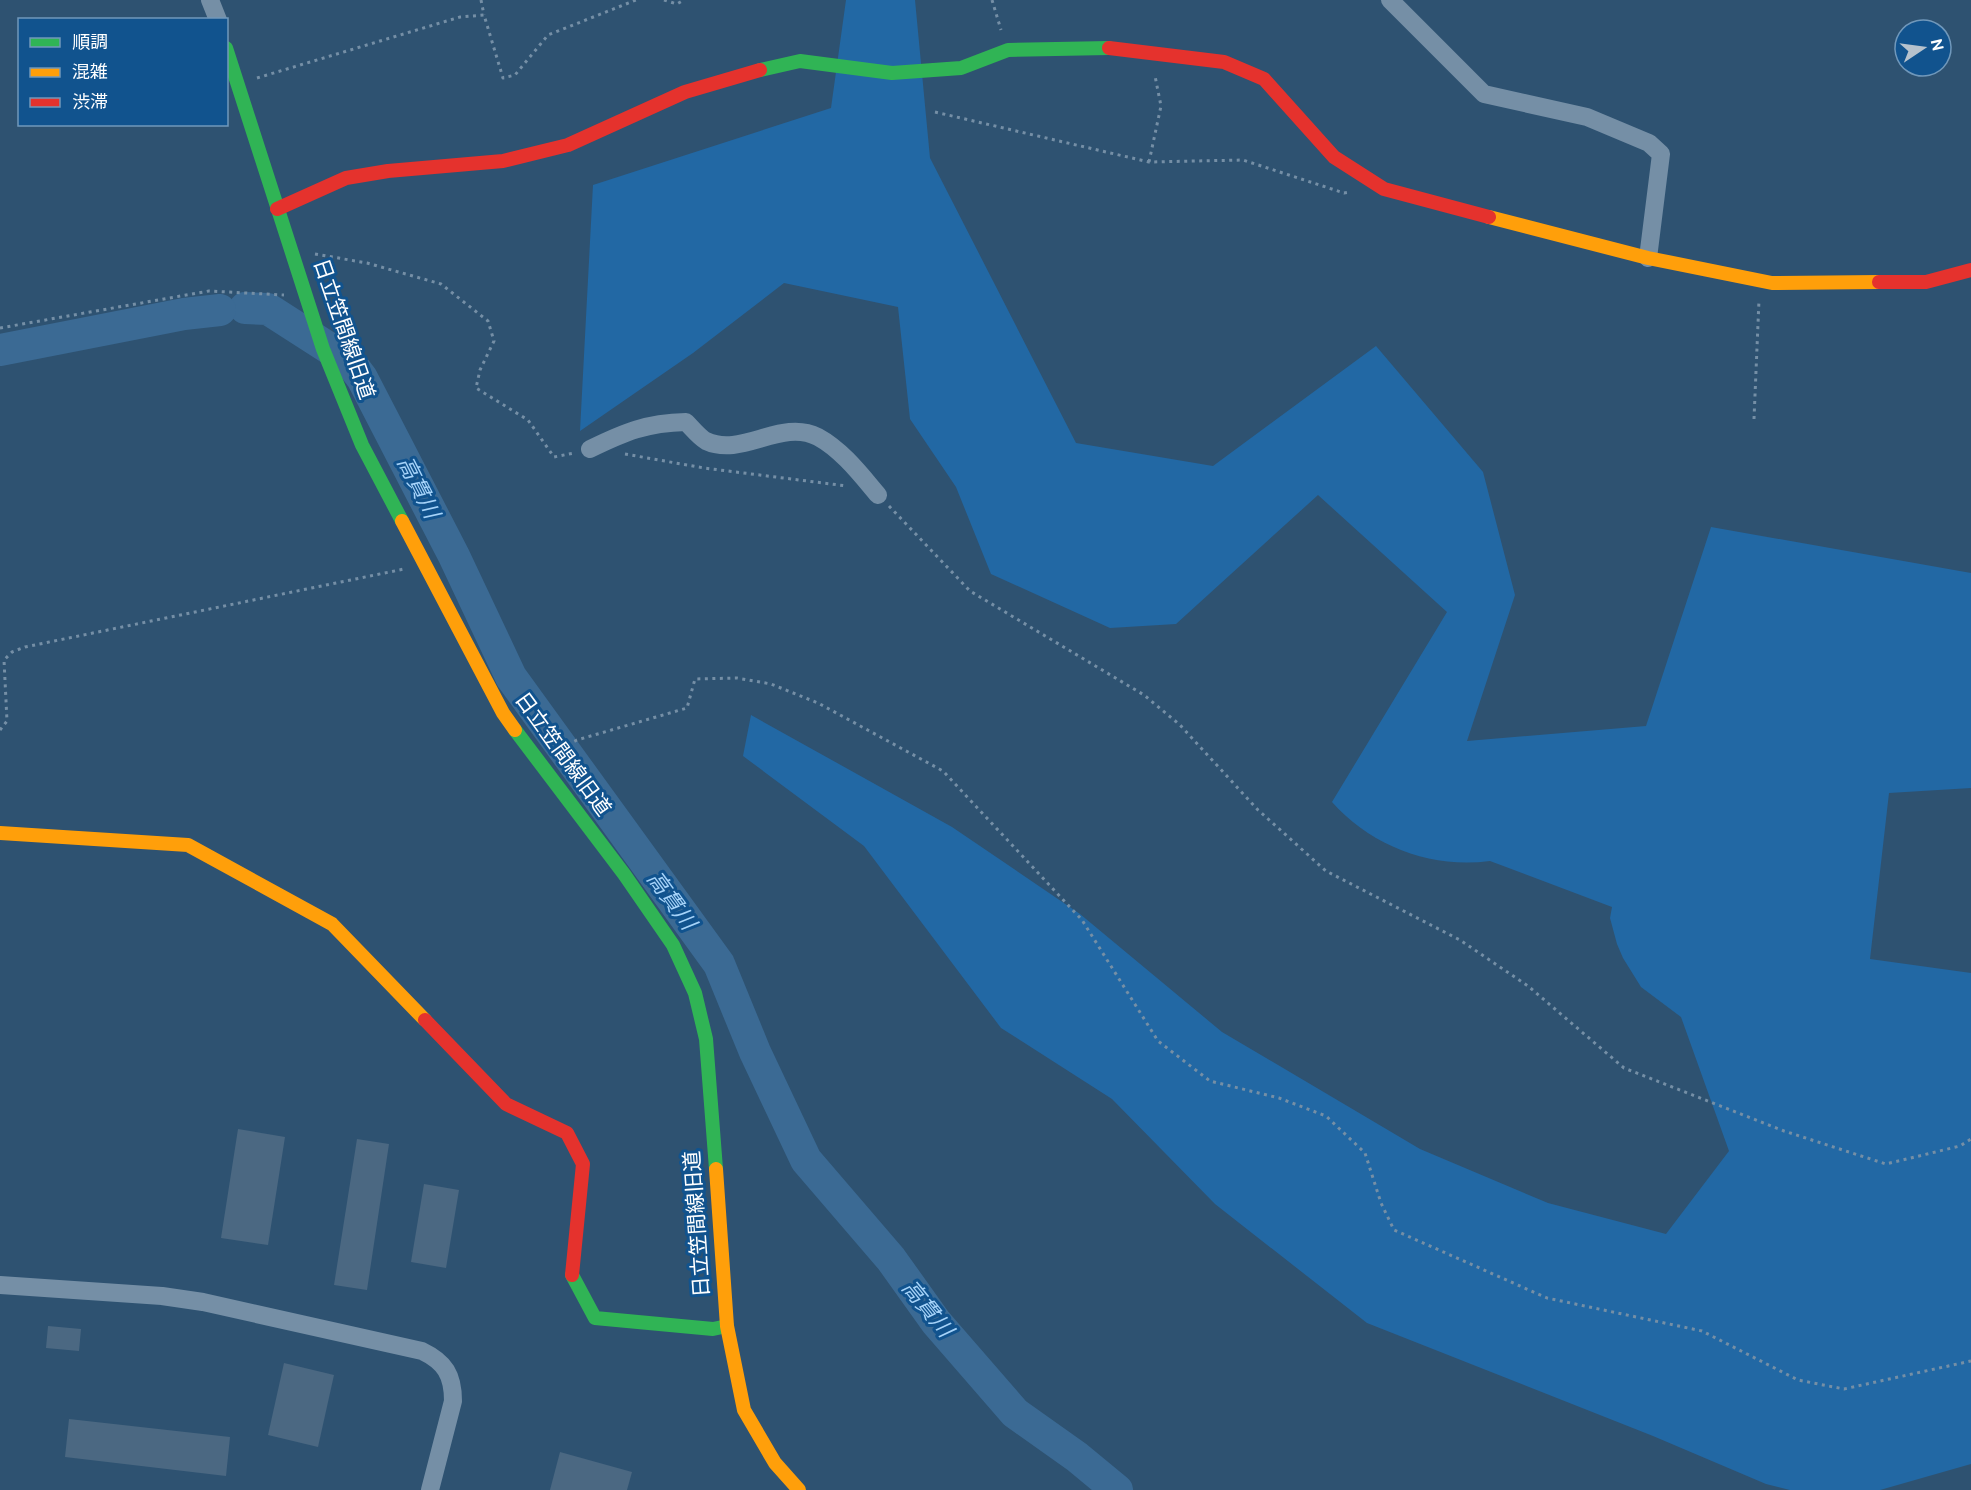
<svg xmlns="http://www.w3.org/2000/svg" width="1971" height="1490" font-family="Ubuntu,'Noto Sans JP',sans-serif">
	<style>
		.green { fill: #2268a4 }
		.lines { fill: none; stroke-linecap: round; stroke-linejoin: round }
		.river { stroke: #3b6a94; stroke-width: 32 }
		.building { fill: #4b6882 }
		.path { stroke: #758fa6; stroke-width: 3; stroke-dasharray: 3 4.5; stroke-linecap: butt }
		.street { stroke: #758fa6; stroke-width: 18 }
		.fast { stroke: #30b455; stroke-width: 14 }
		.slow { stroke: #ff9f0a; stroke-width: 14 }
		.jam { stroke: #e5322d; stroke-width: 14 }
		.labels { text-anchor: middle; stroke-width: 6; stroke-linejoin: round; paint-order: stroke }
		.street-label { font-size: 21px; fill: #fff; stroke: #11538e }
		.water-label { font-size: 22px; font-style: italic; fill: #a6d3f9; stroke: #11538e }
	</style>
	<rect width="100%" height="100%" fill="#2e5271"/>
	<!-- green -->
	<path class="green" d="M846 0H915L930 158 1076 443 1213 466 1376 346 1483 472 1515 595 1467 741 1646 726 1711 527 1971 573V788L1889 793 1870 959 1971 973V1464L1880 1490H1790L1766 1484 1653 1436 1367 1323 1215 1204 1112 1099 1001 1028 864 846 743 756 751 715 952 827 1080 914 1222 1032 1420 1149 1548 1203 1666 1234 1729 1151 1681 1017 1641 987 1623 958 1617 944 1610 918 1612 907 1490 861C1431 869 1371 846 1332 802L1447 612 1318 495 1176 624 1110 628 991 574 956 487 910 419 898 307 784 283 693 353 580 431 593 185 831 108Z"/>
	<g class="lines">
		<!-- river -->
		<g class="river">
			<polyline points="245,308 268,309 349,361 362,378 454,556 511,677 719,964 755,1052 806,1160 891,1259 936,1322 1015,1413 1077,1457 1117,1490"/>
			<polyline points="0,350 184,314 220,310"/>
		</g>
	</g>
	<!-- building -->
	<g class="building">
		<polygon points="238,1129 285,1137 268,1245 221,1238"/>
		<polygon points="357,1139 389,1144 367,1290 334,1285"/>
		<polygon points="424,1184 459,1190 446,1268 411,1262"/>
		<polygon points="48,1326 81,1329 79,1351 46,1348"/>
		<polygon points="284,1363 334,1375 318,1447 268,1435"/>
		<polygon points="69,1419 230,1437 226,1476 65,1457"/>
		<polygon points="560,1452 632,1472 627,1490 550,1490"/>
	</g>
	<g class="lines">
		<!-- path -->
		<g class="path">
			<polyline points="481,0 484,15"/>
			<polyline points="664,0 677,4 684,0"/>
			<polyline points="992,0 1001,30"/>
			<polyline points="257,78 460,17 484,15 503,78 515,75 548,35 636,0"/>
			<polyline points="935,112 1149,162 1243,160 1344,193 1350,192"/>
			<polyline points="1149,162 1161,106 1155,76"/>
			<polyline points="315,254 367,263 441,284 488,321 494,341 480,370 476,388 528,420 554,457 574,453"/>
			<polyline points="0,328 209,291 284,295"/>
			<polyline points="1754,419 1759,300"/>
			<polyline points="625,454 704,468 847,486"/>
			<polyline points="889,506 970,591 1144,695 1180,725 1258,810 1326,871 1460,940 1528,986 1624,1068 1784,1131 1886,1164 1960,1146 1971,1139"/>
			<polyline points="0,730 7,721 4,660 12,652 25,647 404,569"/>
			<polyline points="554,751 577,740 687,708 695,679 737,678 771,684 818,703 943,771 1082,920 1158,1041 1210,1081 1279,1098 1326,1116 1365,1153 1381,1203 1394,1230 1547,1298 1702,1331 1798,1380 1844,1389 1971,1361"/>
		</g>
		<!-- street -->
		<g class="street">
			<polyline points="210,0 218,20"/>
			<polyline points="1390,0 1484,94 1587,117 1649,143 1661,154 1648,258"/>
			<path d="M590 449C625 432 646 423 686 422 692 428 699 437 706 441 742 458 781 418 818 437 842 450 861 475 878 495"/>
			<path d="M0 1285 162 1296 203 1302 422 1351C445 1362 453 1375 453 1401L430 1490"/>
		</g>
		<!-- fast -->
		<g class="fast">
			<polyline points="226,48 323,349 362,445 402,521"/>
			<polyline points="760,70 800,61 892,73 961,68 1008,50 1109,48"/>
			<polyline points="515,730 624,874 673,945 695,993 706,1039 716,1169"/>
			<polyline points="572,1275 595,1318 713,1329 727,1326"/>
		</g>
		<!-- slow -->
		<g class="slow">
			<polyline points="1489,217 1648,258 1772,283 1879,282"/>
			<polyline points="402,521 503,713 515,730"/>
			<polyline points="0,833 188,845 332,924 425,1020"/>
			<polyline points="716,1169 727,1326 744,1410 775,1463 799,1490"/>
		</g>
		<!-- jam -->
		<g class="jam">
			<polyline points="1109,48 1224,62 1264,79 1334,157 1384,189 1489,217"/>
			<polyline points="277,209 346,178 388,171 503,161 568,145 685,92 760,70"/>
			<polyline points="1879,282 1926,282 1971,270"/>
			<polyline points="425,1020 506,1104 567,1133 583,1164 572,1275"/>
		</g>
	</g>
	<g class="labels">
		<!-- street labels -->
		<g class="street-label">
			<text transform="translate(344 329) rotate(71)" y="7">日立笠間線旧道</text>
			<text transform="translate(563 754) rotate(54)" y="7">日立笠間線旧道</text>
			<text transform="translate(697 1224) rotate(-94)" y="7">日立笠間線旧道</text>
		</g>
		<!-- water labels -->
		<g class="water-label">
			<text transform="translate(419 487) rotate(63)" y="8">高貫川</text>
			<text transform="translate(672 900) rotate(54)" y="8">高貫川</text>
			<text transform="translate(928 1308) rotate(51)" y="8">高貫川</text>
		</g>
	</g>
	<!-- legend -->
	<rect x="18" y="18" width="210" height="108" fill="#11538e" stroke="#7098bb" stroke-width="1.5"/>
	<rect x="30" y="38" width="30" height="9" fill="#30b455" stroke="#7098bb" stroke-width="1.5"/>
	<text x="72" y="48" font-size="18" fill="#ffffff">順調</text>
	<rect x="30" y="68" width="30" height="9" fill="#ff9f0a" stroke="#7098bb" stroke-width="1.5"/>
	<text x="72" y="78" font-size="18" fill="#ffffff">混雑</text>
	<rect x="30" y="98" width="30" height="9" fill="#e5322d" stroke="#7098bb" stroke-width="1.5"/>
	<text x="72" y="108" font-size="18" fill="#ffffff">渋滞</text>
	<!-- north arrow -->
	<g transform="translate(1923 48) rotate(77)"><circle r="28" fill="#11538e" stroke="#7098bb" stroke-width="1.5"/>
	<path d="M0-4.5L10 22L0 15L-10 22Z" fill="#b6c2cd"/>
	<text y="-9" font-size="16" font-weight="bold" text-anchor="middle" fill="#ffffff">N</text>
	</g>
</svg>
